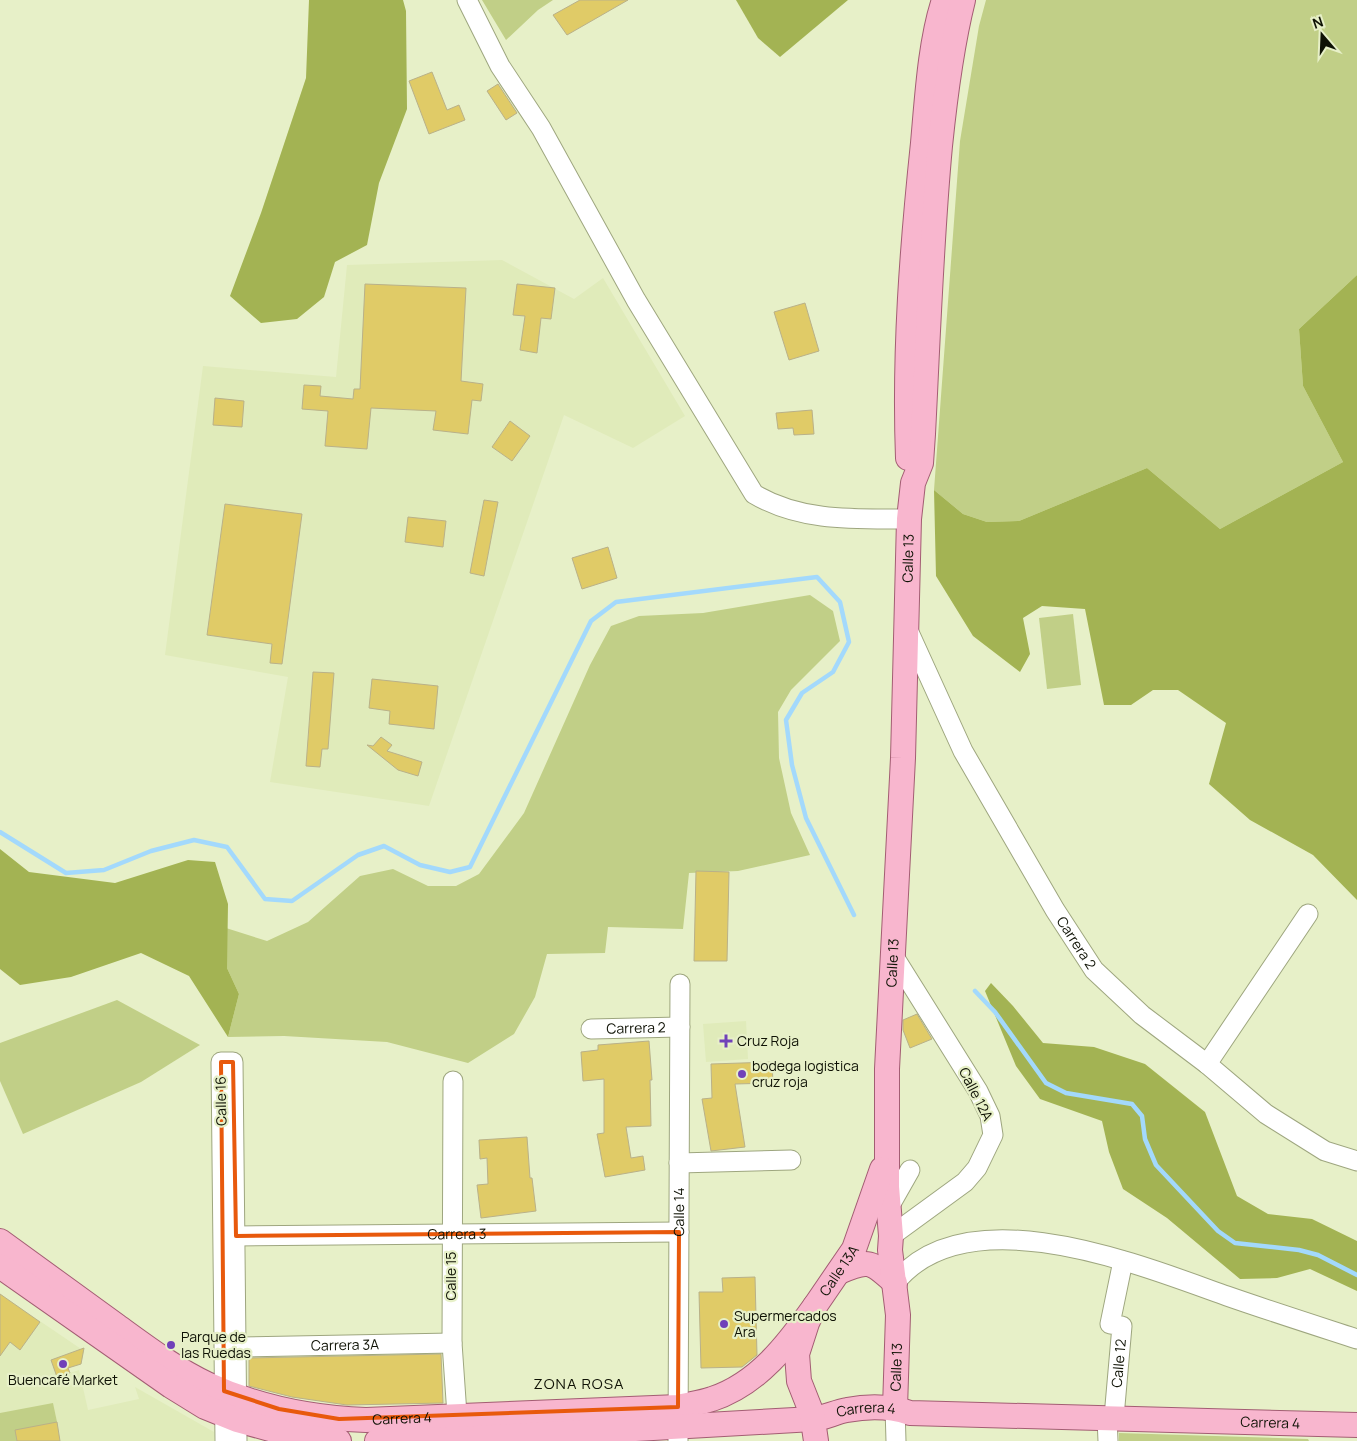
<svg xmlns="http://www.w3.org/2000/svg" width="1357" height="1441" font-family="Manrope,sans-serif">
	<style>
		.built { fill: #e0ebba }
		.green { fill: #c1cf87 }
		.forest { fill: #a3b353 }
		.lines { fill: none; stroke-linecap: round; stroke-linejoin: round }
		.stream { stroke: #a3d9fc; stroke-width: 4.5 }
		.building { fill: #e0cb67; stroke: #b9b189 }
		.minor-casing { stroke: #9ea67f; stroke-width: 21 }
		.major-casing { stroke: #a35d73; stroke-width: 26 }
		.minor { stroke: #fff; stroke-width: 19 }
		.major { stroke: #f8b6ce; stroke-width: 24 }
		.marked { fill: none; stroke: #e8590c; stroke-width: 4; stroke-linejoin: round }
		.poi-dot { fill: #7041b9; stroke: #e7f0c8; stroke-width: 2 }
		.labels { text-anchor: middle; stroke-width: 4.5; stroke-linejoin: round; paint-order: stroke }
		.street-label { font-size: 14px; fill: #0f1205; stroke: #e7f0c8 }
		.poi-label { font-size: 14px; fill: #0f1205; stroke: #e7f0c8; text-anchor: start }
		.neighbourhood-label { font-size: 15px; letter-spacing: 1px; fill: #0f1205; stroke: #e7f0c8 }
	</style>
	<rect width="100%" height="100%" fill="#e7f0c8"/>
	<!-- built -->
	<g class="built">
		<polygon points="502,260 574,299 603,278 685,416 633,448 564,415 429,806 270,782 288,677 165,655 203,366 336,377 347,265"/>
		<polygon points="746,1021 748,1059 706,1062 703,1024"/>
		<polygon points="0,1294 84,1351 81,1364 68,1368 70,1373 79,1370 88,1410 139,1399 135,1387 214,1432 214,1441 0,1441"/>
	</g>
	<!-- green -->
	<g class="green">
		<polygon points="482,0 553,0 538,10 506,40"/>
		<polygon points="986,0 1357,0 1357,275 1299,329 1303,386 1343,462 1220,529 1147,468 1019,521 987,522 963,514 934,490 960,141 979,26"/>
		<polygon points="810,595 833,611 840,641 791,690 778,712 779,758 791,813 810,855 738,871 689,873 683,929 608,927 605,953 547,954 535,997 514,1034 468,1063 387,1042 284,1036 228,1037 239,994 227,968 226,928 267,941 308,922 360,876 393,869 428,886 456,886 479,874 524,813 590,665 611,626 639,616 703,613"/>
		<polygon points="1073,614 1081,685 1047,689 1039,618"/>
		<polygon points="117,1000 200,1045 141,1082 23,1134 0,1081 0,1043"/>
		<polygon points="53,1403 57,1422 17,1441 0,1441 0,1413"/>
		<polygon points="1119,1433 1308,1439 1309,1441 1119,1441"/>
	</g>
	<!-- forest -->
	<g class="forest">
		<polygon points="309,0 403,0 406,11 407,109 379,183 367,245 335,262 324,297 297,319 261,323 230,296 261,213 306,78"/>
		<polygon points="736,0 848,0 780,57 758,38"/>
		<polygon points="1357,275 1357,900 1313,855 1250,820 1209,784 1226,723 1178,690 1153,690 1131,705 1104,705 1085,609 1042,606 1023,618 1030,654 1020,672 973,636 936,576 934,490 963,514 987,522 1019,521 1147,468 1220,529 1343,462 1303,386 1299,329"/>
		<polygon points="0,849 29,872 115,883 188,860 215,862 228,904 227,968 239,994 228,1037 189,976 141,953 71,977 20,985 0,969"/>
		<polygon points="991,983 1013,1006 1043,1043 1094,1047 1145,1064 1205,1112 1237,1196 1268,1214 1312,1219 1357,1241 1357,1291 1310,1269 1277,1278 1240,1279 1167,1218 1123,1189 1109,1152 1102,1121 1040,1099 1016,1066 985,991"/>
	</g>
	<g class="lines">
		<!-- stream -->
		<g class="stream">
			<polyline points="0,832 66,873 104,870 151,851 194,840 227,847 265,899 292,901 358,855 384,846 420,865 450,872 470,867 591,621 616,602 817,577 840,602 849,642 833,672 802,693 786,720 792,765 806,818 854,915"/>
			<polyline points="975,991 995,1012 1046,1083 1066,1093 1132,1104 1142,1116 1145,1139 1156,1165 1218,1231 1235,1243 1299,1250 1318,1255 1357,1275"/>
		</g>
	</g>
	<!-- building -->
	<g class="building">
		<polygon points="580,0 628,0 567,35 553,15"/>
		<polygon points="432,72 447,110 459,105 465,120 429,134 409,81"/>
		<polygon points="498,84 517,113 506,120 487,91"/>
		<polygon points="365,284 466,288 461,381 483,384 481,401 472,400 468,434 433,430 436,411 371,408 367,449 325,446 328,411 302,409 304,385 321,386 320,396 353,399 354,389 360,389"/>
		<polygon points="517,284 555,288 551,319 541,318 537,353 520,350 525,316 513,315"/>
		<polygon points="805,303 819,351 789,360 774,312"/>
		<polygon points="215,398 244,401 242,427 213,425"/>
		<polygon points="812,410 814,434 794,435 793,428 778,429 776,413"/>
		<polygon points="510,421 530,436 512,461 492,447"/>
		<polygon points="484,500 498,502 484,576 470,573"/>
		<polygon points="225,504 302,514 282,664 270,663 272,644 207,635"/>
		<polygon points="408,517 446,521 443,547 405,542"/>
		<polygon points="608,547 617,578 582,589 572,558"/>
		<polygon points="313,672 334,673 328,749 322,749 320,767 306,766"/>
		<polygon points="372,679 438,686 434,729 389,724 390,711 369,708"/>
		<polygon points="381,737 392,745 387,751 422,762 418,776 398,770 367,745 373,746"/>
		<polygon points="696,871 729,872 727,961 694,961"/>
		<polygon points="917,1014 932,1039 910,1048 903,1030 903,1020"/>
		<polygon points="649,1041 652,1080 650,1080 651,1126 626,1127 631,1158 643,1156 645,1170 605,1177 597,1134 604,1133 604,1079 583,1081 581,1052 598,1050 598,1045"/>
		<polygon points="772,1062 773,1083 735,1084 745,1147 711,1151 702,1099 712,1098 711,1064"/>
		<polygon points="527,1137 530,1178 532,1178 536,1211 481,1218 477,1185 488,1184 487,1158 480,1159 479,1140"/>
		<polygon points="755,1277 757,1355 742,1367 701,1368 699,1292 723,1292 722,1278"/>
		<polygon points="0,1294 40,1322 20,1350 10,1342 0,1356"/>
		<polygon points="84,1348 81,1364 68,1368 70,1373 57,1377 51,1360"/>
		<polygon points="441,1354 443,1403 347,1405 292,1397 249,1386 249,1358"/>
		<polygon points="57,1422 60,1441 17,1441 15,1430"/>
	</g>
	<g class="lines">
		<defs>
			<g id="minor">
				<path d="M467 0 500 66 541 128 636 300 754 494C801 522 855 519 909 519"/>
				<path id="s1" d="M907 628 963 751 1055 910 1094 970 1142 1015 1207 1064 1266 1114 1325 1151 1357 1161"/>
				<path id="s2" d="M591 1029 680 1027"/>
				<polyline points="1207,1064 1308,914"/>
				<polyline points="453,1081 452,1343 458,1429"/>
				<polyline points="679,1163 791,1160"/>
				<polyline points="889,1207 910,1170"/>
				<path id="s3" d="M236 1236 679 1232"/>
				<polyline points="891,1236 965,1182 977,1168 993,1135 990,1116 978,1091 893,955"/>
				<path d="M895 1283C966 1194 1140 1265 1227 1296 1270 1311 1314 1325 1357 1339"/>
				<path id="s4" d="M237 1347 452 1343"/>
				<polyline points="895,1408 896,1441"/>
				<polyline points="1107,1417 1108,1441"/>
				<path id="s5" d="M1114 1417 1122 1326 1110 1324 1123 1261"/>
				<polyline points="225,1441 221,1062 233,1062 237,1441"/>
				<path id="s6" d="M678 1441 680 984"/>
			</g>
			<g id="major">
				<path d="M908 458C904 353 912 248 923 143 927 99 930 42 944 0"/>
				<path id="s7" d="M0 1241C39 1269 78 1298 117 1326 146 1347 175 1369 207 1384 257 1407 311 1418 366 1420L678 1407C689 1404 701 1403 712 1399 758 1384 788 1344 815 1306"/>
				<polyline points="0,1266 171,1386 205,1407 237,1420 292,1435 339,1441"/>
				<path d="M839 1272C869 1259 871 1261 895 1283"/>
				<path id="s8" d="M895 1408 898 1315 890 1250 891 1236 887 1187V1069L903 758 909 519 913 483 921 463 923 434C928 338 931 242 940 146 945 97 951 48 963 0"/>
				<path id="s9" d="M377 1441 458 1439 813 1419C825 1418 835 1412 847 1410 868 1406 890 1406 910 1413L1357 1425"/>
				<path id="s10" d="M816 1441 812 1414 799 1381 797 1354 807 1323 815 1306 854 1249 882 1169"/>
			</g>
		</defs>
		<!-- minor casing -->
		<use href="#minor" class="minor-casing"/>
		<!-- major casing -->
		<use href="#major" class="major-casing"/>
		<!-- minor -->
		<use href="#minor" class="minor"/>
		<!-- major -->
		<use href="#major" class="major"/>
	</g>
	<!-- marked area -->
	<path class="marked" d="M221 1062H233L236 1236 679 1232 678 1407 339 1419 279 1409 224 1391Z"/>
	<!-- markers -->
	<g class="poi-dot">
		<path d="M723.5 1033.5h5v5h5v5h-5v5h-5v-5h-5v-5h5z"/>
		<circle cx="742" cy="1074" r="5"/>
		<circle cx="724" cy="1324" r="5"/>
		<circle cx="171" cy="1345" r="5"/>
		<circle cx="63" cy="1364" r="5"/>
	</g>
	<g class="labels">
		<!-- street labels -->
		<g class="street-label">
			<text dy="5" stroke="none"><textPath href="#s8" startOffset="851">Calle 13</textPath></text>
			<text dy="5" stroke="none"><textPath href="#s1" startOffset="358">Carrera 2</textPath></text>
			<text dy="5" stroke="none"><textPath href="#s8" startOffset="446">Calle 13</textPath></text>
			<text dy="5" stroke="none"><textPath href="#s2" startOffset="45">Carrera 2</textPath></text>
			<text transform="translate(976 1094) rotate(63)" y="5">Calle 12A</text>
			<text transform="translate(221 1101) rotate(-91)" y="5">Calle 16</text>
			<text dy="5" stroke="none"><textPath href="#s6" startOffset="229">Calle 14</textPath></text>
			<text dy="5" stroke="none"><textPath href="#s3" startOffset="221">Carrera 3</textPath></text>
			<text dy="5" stroke="none"><textPath href="#s10" startOffset="184">Calle 13A</textPath></text>
			<text transform="translate(451 1276) rotate(-90)" y="5">Calle 15</text>
			<text dy="5" stroke="none"><textPath href="#s4" startOffset="108">Carrera 3A</textPath></text>
			<text dy="5" stroke="none"><textPath href="#s5" startOffset="54">Calle 12</textPath></text>
			<text dy="5" stroke="none"><textPath href="#s8" startOffset="41">Calle 13</textPath></text>
			<text dy="5" stroke="none"><textPath href="#s9" startOffset="491">Carrera 4</textPath></text>
			<text dy="5" stroke="none"><textPath href="#s7" startOffset="452">Carrera 4</textPath></text>
			<text dy="5" stroke="none"><textPath href="#s9" startOffset="896">Carrera 4</textPath></text>
		</g>
		<!-- poi labels -->
		<g class="poi-label">
			<text x="737" y="1046">Cruz Roja</text>
			<text x="752" y="1071">bodega logistica<tspan x="752" dy="16">cruz roja</tspan></text>
			<text x="734" y="1321">Supermercados<tspan x="734" dy="16">Ara</tspan></text>
			<text x="181" y="1342">Parque de<tspan x="181" dy="16">las Ruedas</tspan></text>
			<text x="63" y="1385" text-anchor="middle">Buencafé Market</text>
		</g>
		<!-- neighbourhood labels -->
		<g class="neighbourhood-label">
			<text x="579" y="1389">ZONA ROSA</text>
		</g>
	</g>
	<!-- north arrow -->
	<g transform="translate(1322 35) rotate(341)" stroke="#e7f0c8" stroke-width="4" paint-order="stroke">
	<path d="M0-4L9 19L0 12L-9 19Z" fill="#0f1205"/>
	<text y="-8" font-size="14" font-weight="bold" text-anchor="middle" fill="#0f1205">N</text>
	</g>
</svg>
